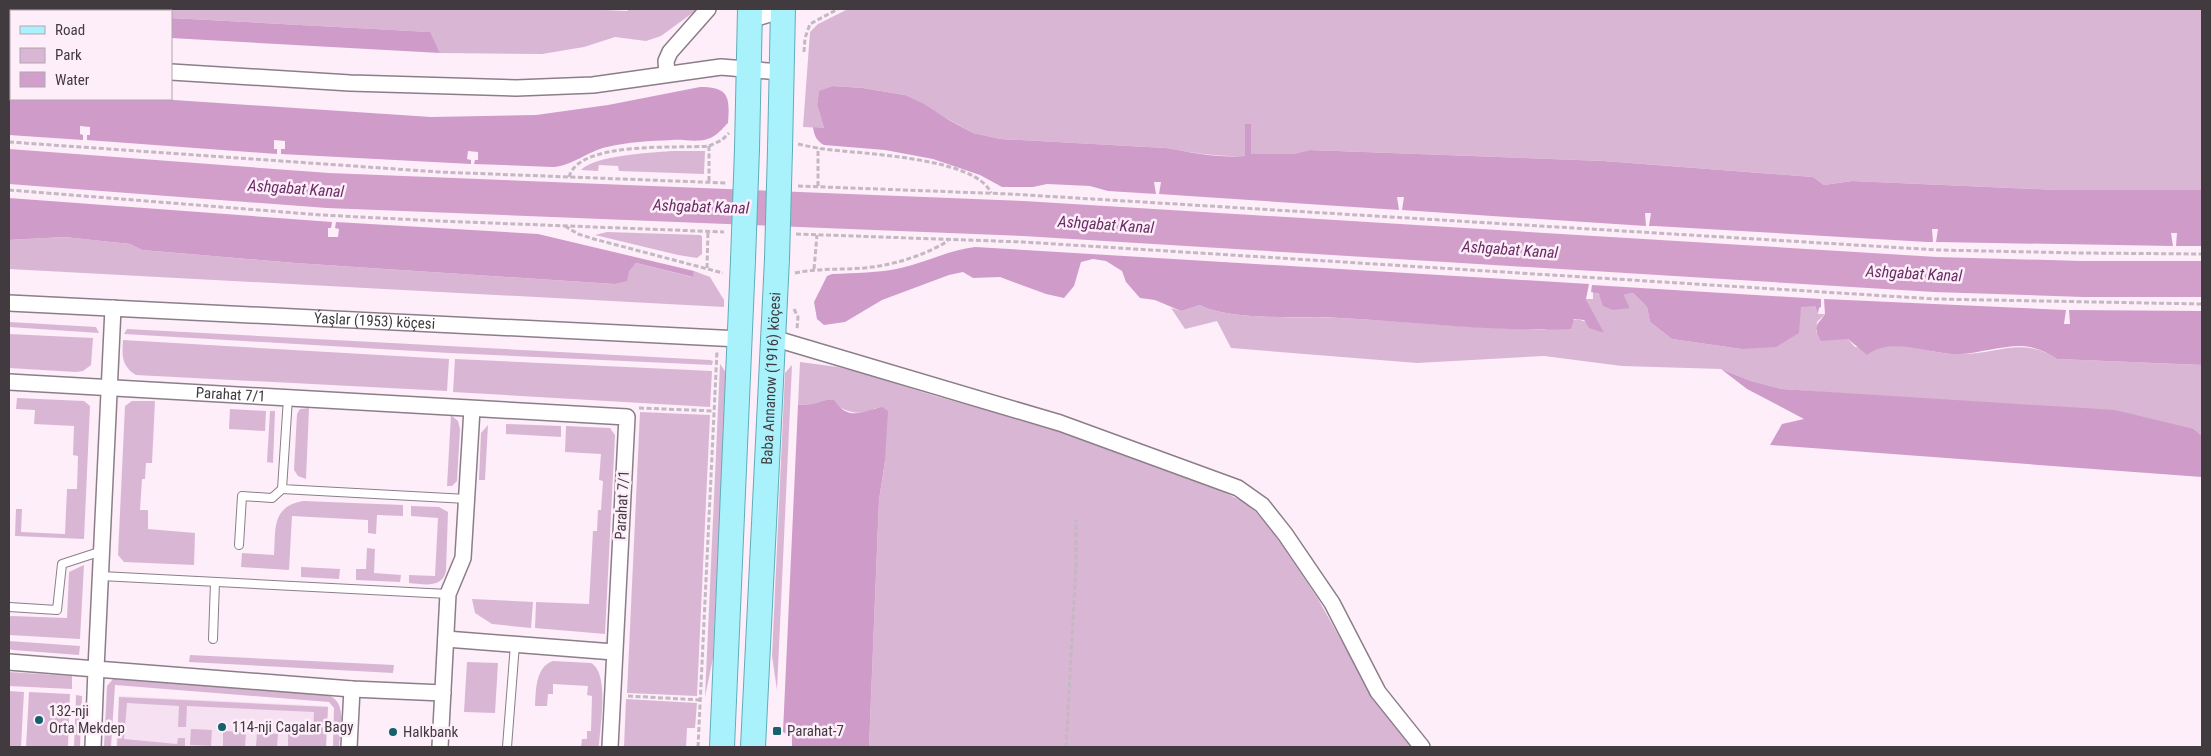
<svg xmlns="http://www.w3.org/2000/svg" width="2211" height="756" font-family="'Roboto Condensed',sans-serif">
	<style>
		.built { fill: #f5e1f2 }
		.green { fill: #d9b7d4 }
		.forest { fill: #cf9cc9 }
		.water { fill: #d29fcb }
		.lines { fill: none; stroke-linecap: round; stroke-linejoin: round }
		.service-casing { stroke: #8b7e89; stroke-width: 10 }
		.minor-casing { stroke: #8b7e89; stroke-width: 18 }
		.primary-casing { stroke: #5fadb9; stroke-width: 26 }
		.path { stroke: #c4b8c2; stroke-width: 3; stroke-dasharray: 5 2.5; stroke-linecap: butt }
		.service { stroke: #fff; stroke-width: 8 }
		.minor { stroke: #fff; stroke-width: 15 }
		.primary { stroke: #a9f2fc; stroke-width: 24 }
		.primary-bridge-casing { stroke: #5fadb9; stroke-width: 26; stroke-linecap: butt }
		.primary-bridge { stroke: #a9f2fc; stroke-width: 24 }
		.poi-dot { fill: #13616a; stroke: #fdeefa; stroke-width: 2 }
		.labels { text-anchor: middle; stroke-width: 5; stroke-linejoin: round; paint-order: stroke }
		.street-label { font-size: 15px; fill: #413b40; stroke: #fdeefa }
		.poi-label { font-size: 15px; fill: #413b40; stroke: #fdeefa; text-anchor: start }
		.water-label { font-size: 16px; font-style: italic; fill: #682b63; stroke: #fdeefa }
	</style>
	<rect width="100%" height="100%" fill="#fdeefa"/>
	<!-- built -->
	<polygon class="built" points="119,696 328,706 326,747 116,747"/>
	<!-- green -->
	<g class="green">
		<polygon points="9,9 583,9 627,11 629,9 698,9 661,36 646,41 615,37 584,47 542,54 440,53 429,32 171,18 171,11 53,11"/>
		<path d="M848 9H2202V190H2058L1852 181 1824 185 1813 177 1604 161 1310 150 1293 154H1251L1250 124 1245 125V156C1219 157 1192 153 1166 148L1001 139 973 133 905 95 863 88 833 86 819 92 817 105 824 128 803 127 810 32 818 24Z"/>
		<path d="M671 151H705L704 174 619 171 618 166 599 165 598 171 581 170C596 155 649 153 671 151Z"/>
		<polygon points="607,232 700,235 702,236 702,254 697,258 678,255 595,235"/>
		<polygon points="64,237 130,244 142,250 295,263 614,284 636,263 692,277 694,271 710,277 724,300 724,307 9,269 9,240"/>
		<path d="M1593 292 1630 308 1624 295 1633 293 1647 307 1650 322 1672 339 1741 349 1801 306H1815L1818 314H1825L1817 322 1816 332 1831 339H1848L1855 347C1871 348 1891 345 1905 346 1923 349 1940 354 1958 354 1997 355 2021 335 2057 359L2202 365V436L2194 429 1877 396 1782 389 1751 381 1721 369 1622 366 1544 356 1417 363 1231 348 1217 321 1185 329 1171 308 1181 311 1200 305C1228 321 1305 316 1339 318 1402 321 1463 328 1525 329 1533 329 1541 331 1548 329 1581 322 1569 310 1603 333L1586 299H1593Z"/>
		<polygon points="9,322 96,327 99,333 9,327"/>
		<polygon points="127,329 710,360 713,361 712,365 449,353 124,334"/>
		<polygon points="9,334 93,338 91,365 83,371 76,372 9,368"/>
		<path d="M123 340 449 359 447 391 136 375C121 366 122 355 123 340Z"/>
		<polygon points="455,359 712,371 710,407 453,392"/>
		<path d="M800 362 838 367 866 374 935 396 1060 430 1224 492 1244 502 1256 512 1273 532 1318 599 1373 697 1411 747H869L879 500 885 461 876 408C857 419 843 409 826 400L812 404 798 405Z"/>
		<polygon points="720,364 725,371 726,378 713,658 705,697"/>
		<polygon points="792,365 777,690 772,656 785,373"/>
		<polygon points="17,398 84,401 90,406 84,539 15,536 16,509 22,509 21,532 65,534 67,489 77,489 78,456 73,455 74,426 34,424 35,410 16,409"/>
		<polygon points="132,401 155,401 152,463 146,463 145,479 142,479 140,510 148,510 148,529 195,533 194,565 124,562 118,555 125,406"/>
		<polygon points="309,408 306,479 298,476 294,470 297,414 300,409"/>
		<polygon points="230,409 266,411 265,431 229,429"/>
		<polygon points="270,411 275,411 273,463 267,462"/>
		<polygon points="640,412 710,415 697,696 627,693"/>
		<polygon points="451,415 458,421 460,429 457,481 452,486 447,486"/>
		<polygon points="506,424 561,426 561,437 506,434"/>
		<polygon points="488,425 485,480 479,480 481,433"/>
		<polygon points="566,426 610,428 615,435 605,634 535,628 536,602 589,604 593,531 597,531 598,510 601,510 603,481 599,480 601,454 565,452"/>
		<path d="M303 501 403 505V516L377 515 376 534 368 533V520L292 516 289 570 241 567 242 553 274 555C276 529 271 507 303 501Z"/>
		<path d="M411 506 439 507 448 512 446 571C442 589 423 584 409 583V575L435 576 438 518 411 516Z"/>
		<polygon points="367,548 375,549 374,573 401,575 400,582 356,580 356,569 366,569"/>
		<polygon points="84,565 80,639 9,635 9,617 11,616 67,618 69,572"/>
		<polygon points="301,567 340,569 339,579 301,577"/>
		<polygon points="472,599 533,602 531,628 492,624 475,613"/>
		<polygon points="9,641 80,646 79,655 13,650 9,649"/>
		<polygon points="190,655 394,665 393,673 189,662"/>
		<path d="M553 661 591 663C610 673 600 728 599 747H581L582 739H587V731H591L592 696 587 695 588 686 553 684V694H548L547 706H535C536 691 535 667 553 661Z"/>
		<polygon points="467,662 498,663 495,713 464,712"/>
		<polygon points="9,672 72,676 72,689 9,686"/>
		<path d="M113 679 328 695C348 702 340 730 339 747H333L334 708 329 702 115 685 111 747H104L107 686Z"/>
		<polygon points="9,691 24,692 21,747 9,747"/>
		<polygon points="29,692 70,694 68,747 26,747"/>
		<polygon points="76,695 82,696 80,747 74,747"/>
		<polygon points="119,697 328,707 326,747 288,747 288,734 313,735 314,712 187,706 186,727 178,727 179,706 127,703 124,739 177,744 178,738 185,738 185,747 117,747"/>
		<polygon points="626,699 697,703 695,728 687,728 686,747 624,747"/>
		<polygon points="191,729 212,730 211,746 190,745"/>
		<polygon points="223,731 246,732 245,747 223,746"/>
		<polygon points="257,732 278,734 277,747 256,747"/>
	</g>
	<!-- forest -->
	<g class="forest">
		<polygon points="171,18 430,32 440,53 171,38"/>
		<path d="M9 86 11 87V99H159L431 117 536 115 608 105 700 87C729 87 730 97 728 123 724 127 719 133 714 136 702 144 686 139 672 140 650 141 628 142 607 147 588 151 572 166 553 167L474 164 475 160H478V152L468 151 467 159 471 160V164L281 154V149H285V141L274 140V149H277V154L87 140V135H90V127L80 126V134L83 135V140L9 135Z"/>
		<path d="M833 86 863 88 905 95 924 104 949 120 973 133 1001 139 1166 148C1192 153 1219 158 1245 156V124H1251V154H1293L1310 150 1604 161 1813 177 1824 185 1852 181 2058 190H2202V246H2176L2177 233H2171L2173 246 1936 242 1938 229H1932L1933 242H1927L1655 226H1649L1651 213H1645L1646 226 1402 210 1404 197H1397L1399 210 1159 194 1161 182H1154L1156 194 1108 191 1090 186 1047 184 1033 187H1002L980 175 933 159 885 150 824 145C817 141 814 136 813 127L824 128 817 105 819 91Z"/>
		<polygon points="9,198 332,222 331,228 328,228 328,237 338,237 339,229 335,228 336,222 538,234 694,271 693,277 636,263 629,271 627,281 614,284 295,263 142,250 130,244 64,237 9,240"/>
		<path d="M975 247 1589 284 1586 299 1604 333 1589 328 1584 320 1574 319 1571 329C1493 332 1417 322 1339 318 1304 316 1229 321 1200 305L1181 311 1155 300 1140 298 1126 282 1122 271 1106 261 1093 259 1081 262 1074 286 1064 298 1046 294 1000 277 973 278 963 272 949 275 882 300 845 322 824 325 817 319 814 302 827 276 832 274C855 273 878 273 901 268 926 262 950 250 975 247Z"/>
		<polygon points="1592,285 1821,299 1821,307 1819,308 1818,314 1815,306 1801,307 1799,333 1776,347 1741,349 1672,339 1650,322 1647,307 1633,293 1624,295 1630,308 1613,310 1603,306 1599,294 1591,292"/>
		<path d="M1824 299 2066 310 2064 324H2070L2069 310 2202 311V365L2057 359C2046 352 2036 347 2022 346 2006 345 1978 353 1961 354 1930 356 1893 335 1867 355L1848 339 1821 341C1812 325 1817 326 1825 314Z"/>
		<polygon points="1721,369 1751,381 1782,389 2115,410 2194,429 2202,436 2202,477 1770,445 1782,424 1804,419 1747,389"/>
		<path d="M826 400H834C849 422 862 411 882 407L888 411 885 461 879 500 869 747H792V737L783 732 798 405 812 404Z"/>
	</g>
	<!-- water -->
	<polygon class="water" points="9,149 329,173 1024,201 1937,257 2082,261 2202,261 2202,297 2083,297 1934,292 1023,236 327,208 9,184"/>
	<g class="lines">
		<defs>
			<g id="service">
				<polyline points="288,398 282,489 467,499"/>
				<polyline points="239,545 242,496 272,498 282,489"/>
				<polyline points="101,576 448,594"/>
				<polyline points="9,607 57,610 62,564 102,551"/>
				<polyline points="213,639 215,582"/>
				<polyline points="507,747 515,644"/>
			</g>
			<g id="minor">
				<polyline points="750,20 786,9"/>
				<polyline points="9,62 11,62"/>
				<polyline points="171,72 350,83 516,88 593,85 721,67 780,72"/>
				<polyline points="667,74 666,61 670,52 708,9"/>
				<path id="s1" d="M9 303 740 339"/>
				<polyline points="113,308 96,669 352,689 443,693"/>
				<polyline points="773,338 1060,423 1238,488 1262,505 1285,534 1332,603 1378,692 1422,747"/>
				<path id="s2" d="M9 382 627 417 610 747"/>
				<polyline points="446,639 614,652"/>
				<polyline points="9,662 96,669 93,747"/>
				<polyline points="349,747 352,689"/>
				<polyline points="440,747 448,594 463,558 472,409"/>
			</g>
			<g id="primary">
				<polyline points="747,149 750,9"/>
				<polyline points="780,149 783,9"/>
				<polyline points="722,747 743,260"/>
				<path id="s3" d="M753 747 777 259"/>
			</g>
		</defs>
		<!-- service casing -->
		<use href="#service" class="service-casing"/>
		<!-- minor casing -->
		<use href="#minor" class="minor-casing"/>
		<!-- primary casing -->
		<use href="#primary" class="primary-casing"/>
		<!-- path -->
		<g class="path">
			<polyline points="804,52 805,38 810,24 838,9"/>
			<polyline points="9,142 439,172 727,183"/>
			<path d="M798 144C807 146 816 148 824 149 860 154 976 157 991 193"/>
			<polyline points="709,146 709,182"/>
			<path d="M569 177C579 140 679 149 709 146L722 140 729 133"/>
			<polyline points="798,186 1010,194 1938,250 2081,253 2202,254"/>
			<polyline points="818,186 818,148"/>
			<polyline points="9,190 321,215 439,221 724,232"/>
			<polyline points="565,226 578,234 594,239 723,273"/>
			<polyline points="796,234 1023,242 1935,299 2202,304"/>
			<polyline points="707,268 708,231"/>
			<polyline points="814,269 817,235"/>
			<path d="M795 273C818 268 840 270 864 268 894 265 923 256 948 241"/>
			<polyline points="794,309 798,317 797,329"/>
			<polyline points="639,408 714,411"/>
			<polyline points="628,696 701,700"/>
			<polyline points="698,747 717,351"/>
			<polyline points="1066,747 1076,565 1076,520"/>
		</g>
		<!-- service -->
		<use href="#service" class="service"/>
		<!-- minor -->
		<use href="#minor" class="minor"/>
		<!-- primary -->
		<use href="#primary" class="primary"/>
		<defs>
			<g id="primary-bridge">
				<polyline points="777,259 780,149"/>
				<polyline points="743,260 747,149"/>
			</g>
		</defs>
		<!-- primary-bridge casing -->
		<use href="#primary-bridge" class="primary-bridge-casing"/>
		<!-- primary-bridge -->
		<use href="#primary-bridge" class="primary-bridge"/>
	</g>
	<!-- markers -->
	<g class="poi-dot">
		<circle cx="39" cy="720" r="5"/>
		<circle cx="222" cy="727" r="5"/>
		<rect x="772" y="726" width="10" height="10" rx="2.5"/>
		<circle cx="393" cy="732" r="5"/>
	</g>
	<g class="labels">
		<!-- street labels -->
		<g class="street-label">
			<text dy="5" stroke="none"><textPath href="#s1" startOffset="366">Ýaşlar (1953) köçesi</textPath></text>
			<text dy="5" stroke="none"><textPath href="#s3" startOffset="369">Baba Annanow (1916) köçesi</textPath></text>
			<text dy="5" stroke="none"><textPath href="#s2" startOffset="222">Parahat 7/1</textPath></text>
			<text transform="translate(622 505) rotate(-87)" y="5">Parahat 7/1</text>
		</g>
		<!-- poi labels -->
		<g class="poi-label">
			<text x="49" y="716">132-nji<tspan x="49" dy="17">Orta Mekdep</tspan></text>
			<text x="232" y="732">114-nji Cagalar Bagy</text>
			<text x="787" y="736">Parahat-7</text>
			<text x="403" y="737">Halkbank</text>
		</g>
		<!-- water labels -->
		<g class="water-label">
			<text transform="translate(296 188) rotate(4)" y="6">Ashgabat Kanal</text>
			<text transform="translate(701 206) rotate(2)" y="6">Ashgabat Kanal</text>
			<text transform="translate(1106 224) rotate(4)" y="6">Ashgabat Kanal</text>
			<text transform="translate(1510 249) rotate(4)" y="6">Ashgabat Kanal</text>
			<text transform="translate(1914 273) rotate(3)" y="6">Ashgabat Kanal</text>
		</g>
	</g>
	<!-- border -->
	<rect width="2211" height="756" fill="none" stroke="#413b40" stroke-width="20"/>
	<!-- legend -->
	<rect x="10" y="10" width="162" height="90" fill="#fdeefa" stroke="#b2a6b0"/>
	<rect x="20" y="26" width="25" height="8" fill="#a9f2fc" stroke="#b2a6b0"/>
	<text x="55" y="35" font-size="15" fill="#413b40">Road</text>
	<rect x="20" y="48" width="25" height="15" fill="#d9b7d4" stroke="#b2a6b0"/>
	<text x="55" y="60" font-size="15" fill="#413b40">Park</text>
	<rect x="20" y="72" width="25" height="15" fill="#d29fcb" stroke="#b2a6b0"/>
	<text x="55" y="85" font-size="15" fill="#413b40">Water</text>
</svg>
